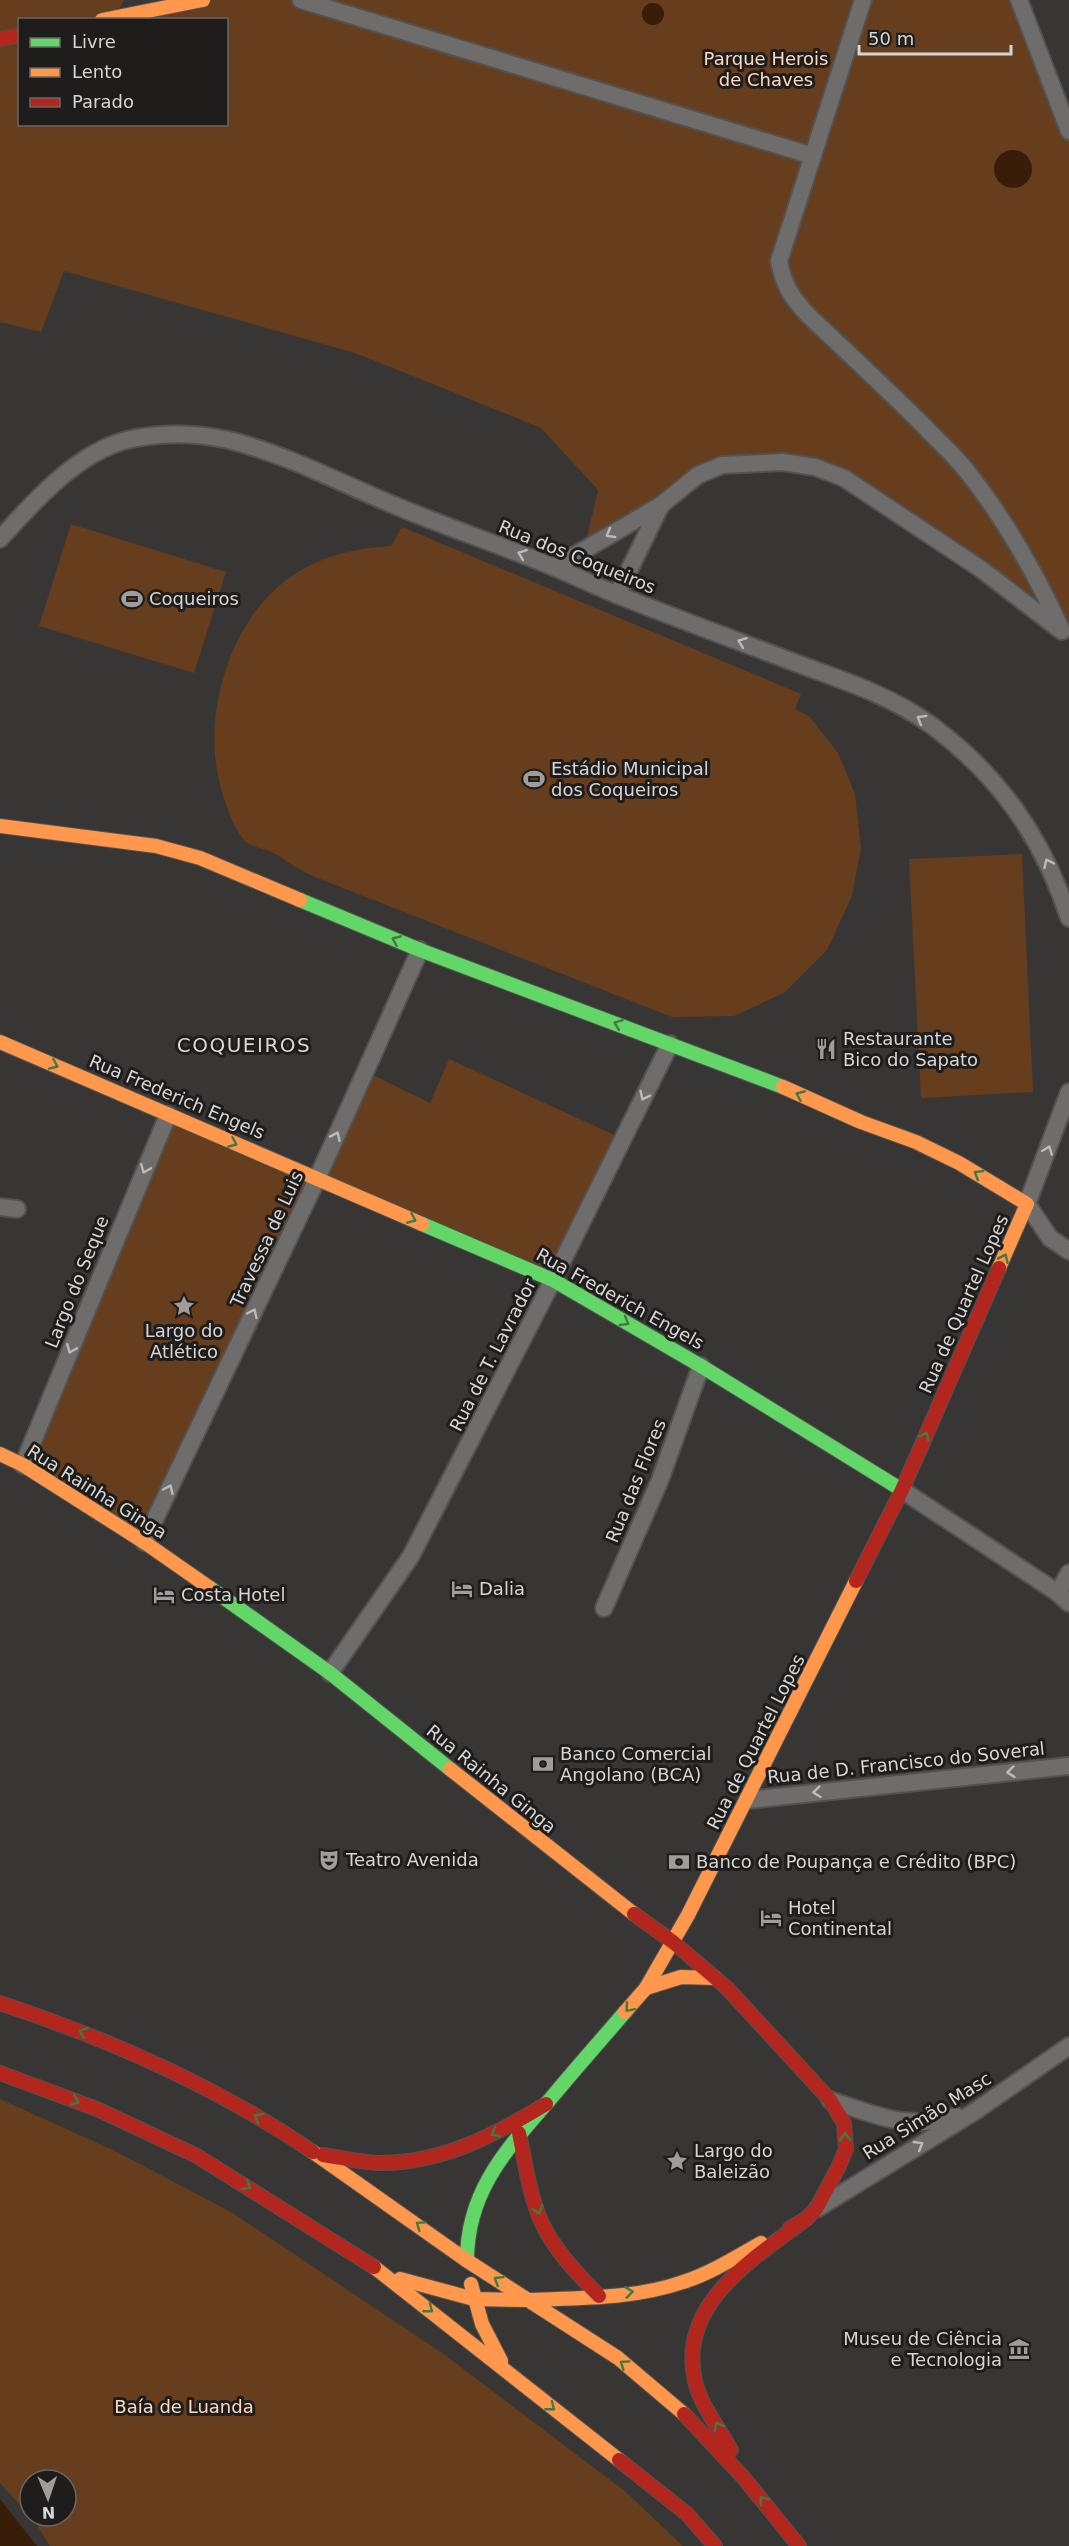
<svg xmlns="http://www.w3.org/2000/svg" width="1069" height="2546" font-family="'DejaVu Sans',sans-serif">
	<style>
		.green { fill: #663d1d; fill-rule: evenodd }
		.water { fill: #381d09 }
		.lines { fill: none; stroke-linecap: round; stroke-linejoin: round }
		.street-casing { stroke: #535251; stroke-width: 20 }
		.fast-casing { stroke: #535251; stroke-width: 16 }
		.slow-casing { stroke: #535251; stroke-width: 16 }
		.jam-casing { stroke: #535251; stroke-width: 16 }
		.street { stroke: #6e6d6c; stroke-width: 16 }
		.fast { stroke: #63d668; stroke-width: 14 }
		.slow { stroke: #ff974d; stroke-width: 14 }
		.jam { stroke: #b3261e; stroke-width: 14 }
		.oneway { stroke: #bdbbba }
		.oneway2 { stroke: #407a42 }
		.labels { text-anchor: middle; stroke-width: 6; stroke-linejoin: round; paint-order: stroke }
		.park-label { font-size: 18px; fill: #fbd8c1; stroke: #1e1d1c }
		.street-label { font-size: 18px; fill: #d7d5d4; stroke: #1e1d1c }
		.poi-label { font-size: 18px; fill: #d7d5d4; stroke: #1e1d1c; text-anchor: start }
		.neighbourhood-label { font-size: 20px; letter-spacing: 1.5px; fill: #d9d6d4; stroke: #1e1d1c }
	</style>
	<rect width="100%" height="100%" fill="#373635"/>
	<!-- green -->
	<g class="green">
		<path d="M0 0H124L115 16 203 0H1019L1069 131V638L1062 631 815 467 698 475 584 550 598 490 541 428 428 382 355 353 64 271 41 332 0 322ZM20 20H226V124H20Z"/>
		<polygon points="71,524 226,572 194,673 39,626"/>
		<path d="M402 527 801 694 795 709 810 717 838 753 855 794 861 848 852 896 827 950 784 993 734 1016 672 1017 315 877C300 871 289 862 275 854 267 849 253 848 246 842 233 830 221 792 218 775 204 710 231 622 285 581 316 557 353 548 391 546Z"/>
		<polygon points="1022,854 1033,1092 921,1098 909,859"/>
		<polygon points="449,1059 623,1139 553,1280 317,1179 144,1542 23,1465 168,1116 317,1178 365,1071 430,1103"/>
		<path d="M0 2099 115 2151 231 2212 445 2355 626 2492 683 2546H50L35 2522 0 2483ZM30 2480H66V2516H30Z"/>
	</g>
	<!-- water -->
	<g class="water">
		<circle cx="653" cy="14" r="11"/>
		<circle cx="1013" cy="169" r="19"/>
		<polygon points="0,2499 37,2546 0,2546"/>
	</g>
	<g class="lines">
		<defs>
			<g id="street">
				<polyline points="301,0 813,156"/>
				<path d="M863 0 779 261C784 286 791 297 809 316 848 353 887 389 925 427 938 441 954 455 966 470 1005 519 1036 574 1062 631"/>
				<polyline points="1019,0 1069,131"/>
				<path d="M0 539C37 498 84 444 142 437 172 432 207 434 236 442 292 457 343 484 396 506 449 528 503 546 556 568 577 577 598 587 620 596 681 620 743 643 804 666 848 682 893 697 931 725 999 775 1043 838 1069 918"/>
				<polyline points="555,567 661,505 698,475 722,465 783,462 815,467 844,478 981,569 1059,629"/>
				<polyline points="617,595 661,505"/>
				<polyline points="1069,1092 1027,1204 1050,1238 1069,1251"/>
				<polyline points="0,1207 17,1209"/>
				<polyline points="23,1465 168,1115"/>
				<polyline points="902,1490 1058,1593"/>
				<polyline points="144,1542 317,1179 420,950"/>
				<polyline points="1069,1573 1058,1593 1069,1603"/>
				<polyline points="604,1608 660,1480 701,1366"/>
				<polyline points="330,1673 411,1556 553,1280 670,1044"/>
				<polyline points="748,1800 1069,1766"/>
				<path d="M830 2100C876 2115 907 2131 956 2116"/>
				<polyline points="818,2208 974,2112 1069,2046"/>
			</g>
			<g id="fast">
				<polyline points="300,900 420,950 783,1087"/>
				<polyline points="422,1224 553,1280 701,1366 902,1490"/>
				<polyline points="210,1588 330,1673 450,1769"/>
				<path d="M467 2260C467 2189 509 2147 552 2097 576 2068 601 2040 625 2012"/>
			</g>
			<g id="slow">
				<polyline points="102,20 203,0"/>
				<polyline points="0,826 156,846 200,858 300,900"/>
				<polyline points="0,1042 422,1224"/>
				<polyline points="783,1087 861,1122 916,1142 959,1163 1027,1204 999,1268"/>
				<polyline points="0,1454 23,1465 144,1542 210,1588"/>
				<polyline points="450,1769 634,1914"/>
				<polyline points="646,1988 681,1977 715,1978"/>
				<polyline points="625,2012 646,1988 688,1915 856,1581"/>
				<polyline points="313,2152 466,2260 618,2358 684,2414"/>
				<polyline points="374,2267 619,2460"/>
				<polyline points="400,2279 474,2299 528,2300"/>
				<polyline points="471,2284 482,2324 501,2361"/>
				<path d="M529 2300C580 2298 634 2299 683 2282 711 2273 736 2257 761 2243"/>
			</g>
			<g id="jam">
				<polyline points="0,39 20,35"/>
				<polyline points="856,1581 902,1490 999,1268"/>
				<polyline points="634,1914 673,1942 727,1988 830,2100 844,2123 846,2149 839,2166 816,2209 806,2219 790,2228"/>
				<path d="M0 2003C111 2040 216 2086 313 2152"/>
				<polyline points="0,2073 97,2109 197,2156 374,2267"/>
				<path d="M519 2133C525 2162 529 2192 540 2219 553 2249 577 2273 599 2296"/>
				<path d="M323 2155C343 2158 363 2163 383 2163 444 2162 495 2135 546 2104"/>
				<polyline points="684,2414 743,2477 799,2546"/>
				<path d="M731 2450C719 2428 701 2406 695 2381 677 2304 753 2259 806 2219"/>
				<polyline points="619,2460 687,2514 715,2546"/>
			</g>
		</defs>
		<!-- street casing -->
		<use href="#street" class="street-casing"/>
		<!-- fast casing -->
		<use href="#fast" class="fast-casing"/>
		<!-- slow casing -->
		<use href="#slow" class="slow-casing"/>
		<!-- jam casing -->
		<use href="#jam" class="jam-casing"/>
		<!-- street -->
		<use href="#street" class="street"/>
		<!-- fast -->
		<use href="#fast" class="fast"/>
		<!-- slow -->
		<use href="#slow" class="slow"/>
		<!-- jam -->
		<use href="#jam" class="jam"/>
	</g>
	<!-- one-way arrows -->
	<defs><path id="oneway-chevron" d="M-2-3.5L2.5 0L-2 3.5" fill="none" stroke-width="1.6" stroke-linecap="round" stroke-linejoin="round" transform="scale(1.5)"/></defs>
	<g class="oneway">
		<use href="#oneway-chevron" transform="translate(610 534) rotate(150)"/>
		<use href="#oneway-chevron" transform="translate(522 554) rotate(-159)"/>
		<use href="#oneway-chevron" transform="translate(742 642) rotate(-159)"/>
		<use href="#oneway-chevron" transform="translate(921 719) rotate(-150)"/>
		<use href="#oneway-chevron" transform="translate(1048 863) rotate(-115)"/>
		<use href="#oneway-chevron" transform="translate(644 1096) rotate(116)"/>
		<use href="#oneway-chevron" transform="translate(336 1136) rotate(-66)"/>
		<use href="#oneway-chevron" transform="translate(1048 1150) rotate(-69)"/>
		<use href="#oneway-chevron" transform="translate(145 1169) rotate(112)"/>
		<use href="#oneway-chevron" transform="translate(253 1313) rotate(-65)"/>
		<use href="#oneway-chevron" transform="translate(71 1349) rotate(112)"/>
		<use href="#oneway-chevron" transform="translate(169 1489) rotate(-65)"/>
		<use href="#oneway-chevron" transform="translate(1011 1772) rotate(174)"/>
		<use href="#oneway-chevron" transform="translate(817 1792) rotate(174)"/>
		<use href="#oneway-chevron" transform="translate(919 2145) rotate(-31)"/>
	</g>
	<g class="oneway2">
		<use href="#oneway-chevron" transform="translate(396 940) rotate(-157)"/>
		<use href="#oneway-chevron" transform="translate(618 1024) rotate(-159)"/>
		<use href="#oneway-chevron" transform="translate(54 1065) rotate(23)"/>
		<use href="#oneway-chevron" transform="translate(800 1095) rotate(-156)"/>
		<use href="#oneway-chevron" transform="translate(233 1143) rotate(23)"/>
		<use href="#oneway-chevron" transform="translate(978 1174) rotate(-149)"/>
		<use href="#oneway-chevron" transform="translate(412 1219) rotate(23)"/>
		<use href="#oneway-chevron" transform="translate(1004 1258) rotate(-66)"/>
		<use href="#oneway-chevron" transform="translate(625 1322) rotate(30)"/>
		<use href="#oneway-chevron" transform="translate(925 1436) rotate(-66)"/>
		<use href="#oneway-chevron" transform="translate(629 2008) rotate(131)"/>
		<use href="#oneway-chevron" transform="translate(83 2032) rotate(-159)"/>
		<use href="#oneway-chevron" transform="translate(75 2101) rotate(20)"/>
		<use href="#oneway-chevron" transform="translate(258 2117) rotate(-149)"/>
		<use href="#oneway-chevron" transform="translate(495 2133) rotate(152)"/>
		<use href="#oneway-chevron" transform="translate(845 2137) rotate(-93)"/>
		<use href="#oneway-chevron" transform="translate(247 2186) rotate(32)"/>
		<use href="#oneway-chevron" transform="translate(538 2210) rotate(71)"/>
		<use href="#oneway-chevron" transform="translate(420 2225) rotate(-145)"/>
		<use href="#oneway-chevron" transform="translate(498 2280) rotate(-148)"/>
		<use href="#oneway-chevron" transform="translate(629 2292) rotate(-7)"/>
		<use href="#oneway-chevron" transform="translate(429 2309) rotate(38)"/>
		<use href="#oneway-chevron" transform="translate(624 2364) rotate(-145)"/>
		<use href="#oneway-chevron" transform="translate(551 2407) rotate(38)"/>
		<use href="#oneway-chevron" transform="translate(718 2426) rotate(-118)"/>
		<use href="#oneway-chevron" transform="translate(763 2500) rotate(-128)"/>
	</g>
	<!-- icons -->
	<defs>
		<symbol id="stadium-bare" viewBox="-9 -9 18 18"><path d="M0-5a6.5 5 0 1 0 0 10a6.5 5 0 1 0 0-10ZM-3.5-1.8h7v3.6h-7Z" fill="#9f9d9c" stroke="#1e1d1c" stroke-width="2.5" paint-order="stroke"/></symbol>
		<symbol id="restaurant-bare" viewBox="-9 -9 18 18"><path d="M-5-6h1v4h1v-4h1v4h1v-4h1v5L-1.5 .5V6h-2V.5L-5-1ZM5-6V6H3V1.5H1.5Q1.5-4 5-6Z" fill="#9f9d9c" stroke="#1e1d1c" stroke-width="2.5" paint-order="stroke"/></symbol>
		<symbol id="sight-bare" viewBox="-9 -9 18 18"><path d="M0-6L1.8-2.2L6-1.7L2.9 1.2L3.7 5.4L0 3.3L-3.7 5.4L-2.9 1.2L-6-1.7L-1.8-2.2Z" fill="#9f9d9c" stroke="#1e1d1c" stroke-width="2.5" paint-order="stroke"/></symbol>
		<symbol id="hotel-bare" viewBox="-9 -9 18 18"><path d="M-6-4.5h1.5V1H6V5H4.5V3h-9V5H-6ZM-4 0a1.8 1.8 0 1 1 3.6 0ZM.5 0V-2.5h3Q6-2.5 6 0Z" fill="#9f9d9c" stroke="#1e1d1c" stroke-width="2.5" paint-order="stroke"/></symbol>
		<symbol id="bank-bare" viewBox="-9 -9 18 18"><path d="M-6-4H6V4H-6ZM0-2.3a2.3 2.3 0 1 0 0 4.6a2.3 2.3 0 1 0 0-4.6Z" fill="#9f9d9c" stroke="#1e1d1c" stroke-width="2.5" paint-order="stroke"/></symbol>
		<symbol id="theatre-bare" viewBox="-9 -9 18 18"><path d="M-5-5.5Q0-4 5-5.5V0Q5 5 0 6Q-5 5-5 0ZM-3.3-2.5H-1v1.5H-3.3ZM1-2.5H3.3v1.5H1ZM-2.8 1Q0 5.5 2.8 1Z" fill="#9f9d9c" stroke="#1e1d1c" stroke-width="2.5" paint-order="stroke"/></symbol>
		<symbol id="museum-bare" viewBox="-9 -9 18 18"><path d="M0-6L6-3V-2H-6V-3ZM-5-1h2V3h-2ZM-1-1h2V3h-2ZM3-1h2V3H3ZM-6 4H6V6H-6Z" fill="#9f9d9c" stroke="#1e1d1c" stroke-width="2.5" paint-order="stroke"/></symbol>
	</defs>
	<g fill-rule="evenodd">
		<use href="#stadium-bare" x="117" y="584" width="30" height="30"/>
		<use href="#stadium-bare" x="519" y="764" width="30" height="30"/>
		<use href="#restaurant-bare" x="811" y="1034" width="30" height="30"/>
		<use href="#sight-bare" x="169" y="1291" width="30" height="30"/>
		<use href="#hotel-bare" x="447" y="1574" width="30" height="30"/>
		<use href="#hotel-bare" x="149" y="1580" width="30" height="30"/>
		<use href="#bank-bare" x="528" y="1749" width="30" height="30"/>
		<use href="#theatre-bare" x="314" y="1845" width="30" height="30"/>
		<use href="#bank-bare" x="664" y="1847" width="30" height="30"/>
		<use href="#hotel-bare" x="756" y="1903" width="30" height="30"/>
		<use href="#sight-bare" x="662" y="2146" width="30" height="30"/>
		<use href="#museum-bare" x="1004" y="2334" width="30" height="30"/>
	</g>
	<g class="labels">
		<!-- park labels -->
		<g class="park-label">
			<text x="766" y="65">Parque Herois<tspan x="766" dy="21">de Chaves</tspan></text>
			<text x="184" y="2413">Baía de Luanda</text>
		</g>
		<!-- street labels -->
		<g class="street-label">
			<text transform="translate(577 557) rotate(22)" y="6">Rua dos Coqueiros</text>
			<text transform="translate(177 1097) rotate(23)" y="6">Rua Frederich Engels</text>
			<text transform="translate(267 1239) rotate(-65)" y="6">Travessa de Luis</text>
			<text transform="translate(77 1282) rotate(-68)" y="6">Largo do Seque</text>
			<text transform="translate(620 1299) rotate(29)" y="6">Rua Frederich Engels</text>
			<text transform="translate(964 1304) rotate(-66)" y="6">Rua de Quartel Lopes</text>
			<text transform="translate(493 1355) rotate(-63)" y="6">Rua de T. Lavrador</text>
			<text transform="translate(636 1481) rotate(-68)" y="6">Rua das Flores</text>
			<text transform="translate(97 1492) rotate(32)" y="6">Rua Rainha Ginga</text>
			<text transform="translate(756 1742) rotate(-63)" y="6">Rua de Quartel Lopes</text>
			<text transform="translate(906 1763) rotate(-6)" y="6">Rua de D. Francisco do Soveral</text>
			<text transform="translate(491 1779) rotate(39)" y="6">Rua Rainha Ginga</text>
			<text transform="translate(927 2116) rotate(-32)" y="6">Rua Simão Masc</text>
		</g>
		<!-- poi labels -->
		<g class="poi-label">
			<text x="149" y="605">Coqueiros</text>
			<text x="551" y="775">Estádio Municipal<tspan x="551" dy="21">dos Coqueiros</tspan></text>
			<text x="843" y="1045">Restaurante<tspan x="843" dy="21">Bico do Sapato</tspan></text>
			<text x="184" y="1337" text-anchor="middle">Largo do<tspan x="184" dy="21">Atlético</tspan></text>
			<text x="479" y="1595">Dalia</text>
			<text x="181" y="1601">Costa Hotel</text>
			<text x="560" y="1760">Banco Comercial<tspan x="560" dy="21">Angolano (BCA)</tspan></text>
			<text x="346" y="1866">Teatro Avenida</text>
			<text x="696" y="1868">Banco de Poupança e Crédito (BPC)</text>
			<text x="788" y="1914">Hotel<tspan x="788" dy="21">Continental</tspan></text>
			<text x="694" y="2157">Largo do<tspan x="694" dy="21">Baleizão</tspan></text>
			<text x="1002" y="2345" text-anchor="end">Museu de Ciência<tspan x="1002" dy="21">e Tecnologia</tspan></text>
		</g>
		<!-- neighbourhood labels -->
		<g class="neighbourhood-label">
			<text x="244" y="1052">COQUEIROS</text>
		</g>
	</g>
	<!-- legend -->
	<rect x="18" y="18" width="210" height="108" fill="#1e1d1c" stroke="#686766" stroke-width="1.5"/>
	<rect x="30" y="38" width="30" height="9" fill="#63d668" stroke="#686766" stroke-width="1.5"/>
	<text x="72" y="48" font-size="18" fill="#d7d5d4">Livre</text>
	<rect x="30" y="68" width="30" height="9" fill="#ff974d" stroke="#686766" stroke-width="1.5"/>
	<text x="72" y="78" font-size="18" fill="#d7d5d4">Lento</text>
	<rect x="30" y="98" width="30" height="9" fill="#b3261e" stroke="#686766" stroke-width="1.5"/>
	<text x="72" y="108" font-size="18" fill="#d7d5d4">Parado</text>
	<!-- north arrow -->
	<g transform="translate(48 2498) rotate(178)"><circle r="28" fill="#1e1d1c" stroke="#686766" stroke-width="1.5"/>
	<path d="M0-4.5L10 22L0 15L-10 22Z" fill="#9f9d9c"/>
	<text y="-9" font-size="16" font-weight="bold" text-anchor="middle" fill="#d7d5d4">N</text>
	</g>
	<!-- scale -->
	<path d="M859 45v9h152v-9" fill="none" stroke="#d7d5d4" stroke-width="3"/>
	<text x="868" y="45" font-size="18" fill="#d7d5d4" stroke="#1e1d1c" stroke-width="4.5" paint-order="stroke">50 m</text>
</svg>
